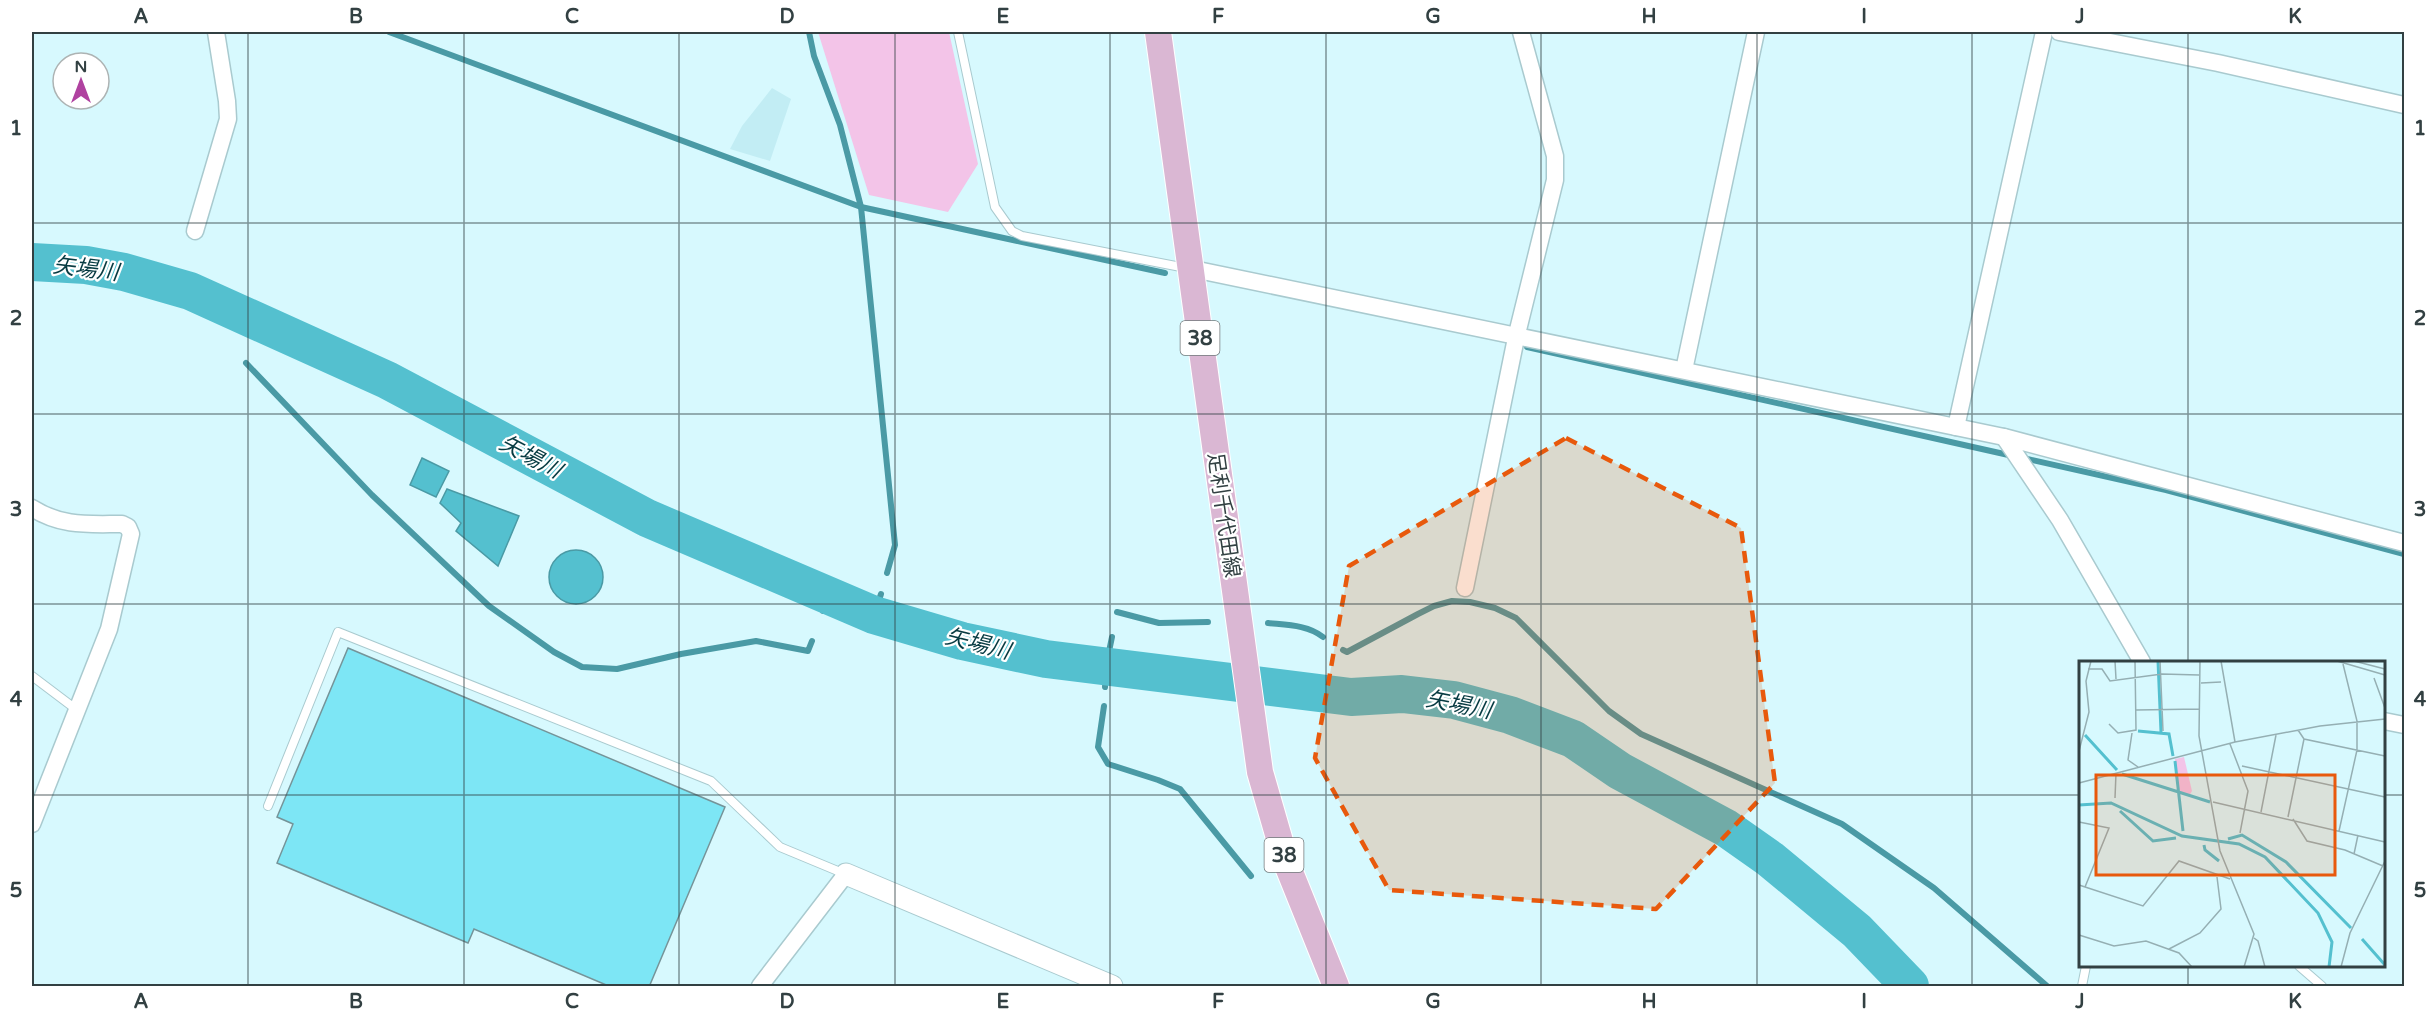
<svg xmlns="http://www.w3.org/2000/svg" width="2436" height="1018" font-family="'Varela Round','Noto Sans JP',sans-serif">
	<style>
		.built { fill: #c2edf4 }
		.green { fill: #f3c4e8 }
		.water { fill: #54c0cf; stroke: #4a9aa5; stroke-width: 1.5 }
		.lines { fill: none; stroke-linecap: round; stroke-linejoin: round }
		.stream { stroke: #4a9aa5; stroke-width: 6 }
		.river { stroke: #54c0cf; stroke-width: 38 }
		.building { fill: #7de6f5; stroke: #759499; stroke-width: 1.5 }
		.service-casing { stroke: #a9cacf; stroke-width: 10 }
		.minor-casing { stroke: #a9cacf; stroke-width: 19 }
		.tertiary-casing { stroke: #a9cacf; stroke-width: 23 }
		.primary-casing { stroke: #fff; stroke-width: 28 }
		.service { stroke: #fff; stroke-width: 8 }
		.minor { stroke: #fff; stroke-width: 16 }
		.tertiary { stroke: #fff; stroke-width: 21 }
		.primary { stroke: #dab7d3; stroke-width: 26 }
		.marked { fill: #e8590c; fill-opacity: 0.2; stroke: #e8590c; stroke-width: 4.5; stroke-dasharray: 12 8; stroke-linejoin: round }
		.grid { fill: none; stroke: #324042; stroke-width: 1.5; stroke-opacity: 0.55 }
		.labels { text-anchor: middle; stroke-width: 4.5; stroke-linejoin: round; paint-order: stroke }
		.shield { fill: #fff; stroke: #70797b; stroke-width: 1.5 }
		.shield-label { font-size: 20px; font-weight: bold; fill: #324042 }
		.street-label { font-size: 21px; fill: #324042; stroke: #fff }
		.water-label { font-size: 22px; font-style: italic; fill: #073b42; stroke: #fff }
		.inset-river { fill: none; stroke: #54c0cf; stroke-width: 3 }
		.inset-road { fill: none; stroke: #95afb3; stroke-width: 1.5 }
		.view { fill: #e8590c; fill-opacity: 0.15; stroke: #e8590c; stroke-width: 3 }
		.inset-edge { fill: none; stroke: #324042; stroke-width: 3 }
		.neatline { fill: none; stroke: #324042; stroke-width: 2 }
		.grid-label { font-size: 20px; text-anchor: middle; font-weight: bold; fill: #324042 }
	</style>
	<rect width="100%" height="100%" fill="#d7f9fe"/>
	<!-- built -->
	<polygon class="built" points="772,88 791,99 770,161 730,149 742,126"/>
	<!-- green -->
	<polygon class="green" points="818,32 949,32 978,164 948,212 869,195"/>
	<!-- water -->
	<g class="water">
		<polygon points="422,458 449,471 436,497 410,485"/>
		<polygon points="447,489 519,516 498,566 456,531 461,523 440,503"/>
		<circle cx="576" cy="577" r="27"/>
	</g>
	<g class="lines">
		<!-- stream -->
		<g class="stream">
			<polyline points="389,32 861,207 1165,273"/>
			<polyline points="809,32 814,56 840,125 861,207 895,545 887,573"/>
			<polyline points="1527,347 2013,456"/>
			<polyline points="246,363 372,495 489,606 554,652 582,667 617,669 681,654 756,641 808,651 812,641"/>
			<polyline points="2023,458 2166,490 2404,554"/>
			<polyline points="823,611 829,596"/>
			<polyline points="1117,612 1159,623 1208,622"/>
			<polyline points="874,615 881,594"/>
			<path d="M1268 623C1287 625 1308 625 1323 637"/>
			<polyline points="1343,650 1347,652 1418,614 1434,606 1452,601 1470,602 1495,608 1516,618 1609,711 1641,734 1842,824 1934,888 2047,986"/>
			<polyline points="1105,687 1106,666 1112,637"/>
			<polyline points="1104,706 1098,747 1108,764 1158,780 1180,789 1251,876"/>
		</g>
		<!-- river -->
		<polyline class="river" points="32,262 86,265 124,272 190,291 387,380 647,518 874,615 962,641 1046,659 1351,697 1402,694 1454,700 1510,715 1573,739 1620,771 1726,828 1770,859 1857,931 1910,986"/>
	</g>
	<!-- building -->
	<polygon class="building" points="348,648 725,807 649,987 611,987 474,929 468,943 277,863 293,824 277,817"/>
	<g class="lines">
		<defs>
			<g id="service">
				<polyline points="958,32 995,207 1012,231 1022,236 1186,268"/>
				<polyline points="32,676 77,710"/>
				<polyline points="268,806 338,632 711,781 780,847 845,874"/>
				<polyline points="2299,966 2322,986"/>
				<polyline points="2082,986 2086,966"/>
			</g>
			<g id="minor">
				<polyline points="2059,32 2218,63 2404,105"/>
				<polyline points="195,231 228,119 227,101 216,32"/>
				<polyline points="1193,269 2004,437 2404,543"/>
				<polyline points="1684,370 1756,32"/>
				<polyline points="1956,427 2044,32"/>
				<polyline points="2004,437 2060,520 2142,662"/>
				<path d="M32 508C62 527 88 524 122 524L128 527 131 534 109 629 32 824"/>
				<polyline points="1465,588 1516,338 1555,180 1555,156 1521,32"/>
				<polyline points="2384,721 2404,725"/>
				<polyline points="760,986 846,874"/>
			</g>
			<polyline id="tertiary" points="846,874 1112,986"/>
			<polyline id="primary" points="1158,32 1260,772 1286,862 1336,986"/>
		</defs>
		<!-- service casing -->
		<use href="#service" class="service-casing"/>
		<!-- minor casing -->
		<use href="#minor" class="minor-casing"/>
		<!-- tertiary casing -->
		<use href="#tertiary" class="tertiary-casing"/>
		<!-- primary casing -->
		<use href="#primary" class="primary-casing"/>
		<!-- service -->
		<use href="#service" class="service"/>
		<!-- minor -->
		<use href="#minor" class="minor"/>
		<!-- tertiary -->
		<use href="#tertiary" class="tertiary"/>
		<!-- primary -->
		<use href="#primary" class="primary"/>
	</g>
	<!-- marked area -->
	<path class="marked" d="M1566 438 1741 528 1775 783 1656 909 1389 890 1315 758 1349 566Z"/>
	<!-- grid -->
	<path class="grid" d="M248 32V986M464 32V986M679 32V986M895 32V986M1110 32V986M1326 32V986M1541 32V986M1757 32V986M1972 32V986M2188 32V662M32 223H2404M32 414H2404M32 604H2404M32 795H2080M2384 795H2404M2188 966V986"/>
	<g class="labels">
		<!-- shield labels -->
		<g class="shield">
			<rect x="1180.5" y="321" width="39" height="34" rx="4.5"/>
			<rect x="1264.5" y="838" width="39" height="34" rx="4.5"/>
		</g>
		<g class="shield-label">
			<text x="1200" y="345">38</text>
			<text x="1284" y="862">38</text>
		</g>
		<!-- street labels -->
		<g class="street-label">
			<text transform="translate(1224 515) rotate(82)" y="7">足利千代田線</text>
		</g>
		<!-- water labels -->
		<g class="water-label">
			<text transform="translate(86 268) rotate(7)" y="8">矢場川</text>
			<text transform="translate(531 456) rotate(28)" y="8">矢場川</text>
			<text transform="translate(978 643) rotate(14)" y="8">矢場川</text>
			<text transform="translate(1459 704) rotate(11)" y="8">矢場川</text>
		</g>
	</g>
	<!-- overview -->
	<g transform="translate(2079 661)">
		<rect width="306" height="306" fill="#d7f9fe"/>
		<path d="M105 96 113 130 110 135 102 133 96 115V98Z" fill="#f3c4e8"/>
		<path class="inset-river" d="M79 0 82 71M59 70 90 73 94 95M6 74 38 109M96 100 104 170M43 113 131 141M0 144 32 142 103 175 160 183 186 196 239 252 253 281 250 306M41 150 74 180 97 177M149 178 163 174 207 201 272 267M125 184 126 189 140 200M283 278 306 304"/>
		<path class="inset-road" d="M36 0 37 18M81 0 84 70M121 0 120 75 141 190 175 273 165 306M142 0 156 81M258 0 306 14M275 0 306 8M9 8H23L31 20 83 13 120 14M295 17 306 47M122 22 142 21M57 49 121 48M30 63 39 72 57 69 56 0M219 69 225 78 306 95M53 72 49 99 59 106M151 83 169 130 161 172M0 90 10 51 7 20 12 0M163 105 306 136M0 122 156 81 241 65 306 58M36 137 37 112M134 141 306 181M182 151 197 74M209 156 225 78M214 158 228 180 266 189 304 205M0 161 30 167 6 226M260 170 278 89V60L264 3M275 193 279 174M0 224 64 245 100 200 151 218M0 274 35 285 67 280 100 292 113 306M175 277 179 280 186 306M90 288 121 272 142 248 138 216M262 306 271 272 306 200"/>
		<path class="view" d="M17 114H256V214H17Z"/>
		<rect width="306" height="306" class="inset-edge"/>
	</g>
	<!-- border -->
	<rect width="2436" height="1018" fill="none" stroke="#ffffff" stroke-width="66"/>
	<!-- north arrow -->
	<g transform="translate(81 81)"><circle r="28" fill="#ffffff" stroke="#adb3b3" stroke-width="1.5"/>
	<path d="M0-4.5L10 22L0 15L-10 22Z" fill="#b042a0"/>
	<text y="-9" font-size="16" font-weight="bold" text-anchor="middle" fill="#324042">N</text>
	</g>
	<rect x="33" y="33" width="2370" height="952" class="neatline"/>
	<g class="grid-label">
		<text x="141" y="23">A</text>
		<text x="356" y="23">B</text>
		<text x="572" y="23">C</text>
		<text x="787" y="23">D</text>
		<text x="1003" y="23">E</text>
		<text x="1218" y="23">F</text>
		<text x="1433" y="23">G</text>
		<text x="1649" y="23">H</text>
		<text x="1864" y="23">I</text>
		<text x="2080" y="23">J</text>
		<text x="2295" y="23">K</text>
		<text x="16" y="135">1</text>
		<text x="2420" y="135">1</text>
		<text x="16" y="325">2</text>
		<text x="2420" y="325">2</text>
		<text x="16" y="516">3</text>
		<text x="2420" y="516">3</text>
		<text x="16" y="706">4</text>
		<text x="2420" y="706">4</text>
		<text x="16" y="897">5</text>
		<text x="2420" y="897">5</text>
		<text x="141" y="1008">A</text>
		<text x="356" y="1008">B</text>
		<text x="572" y="1008">C</text>
		<text x="787" y="1008">D</text>
		<text x="1003" y="1008">E</text>
		<text x="1218" y="1008">F</text>
		<text x="1433" y="1008">G</text>
		<text x="1649" y="1008">H</text>
		<text x="1864" y="1008">I</text>
		<text x="2080" y="1008">J</text>
		<text x="2295" y="1008">K</text>
	</g>
</svg>
